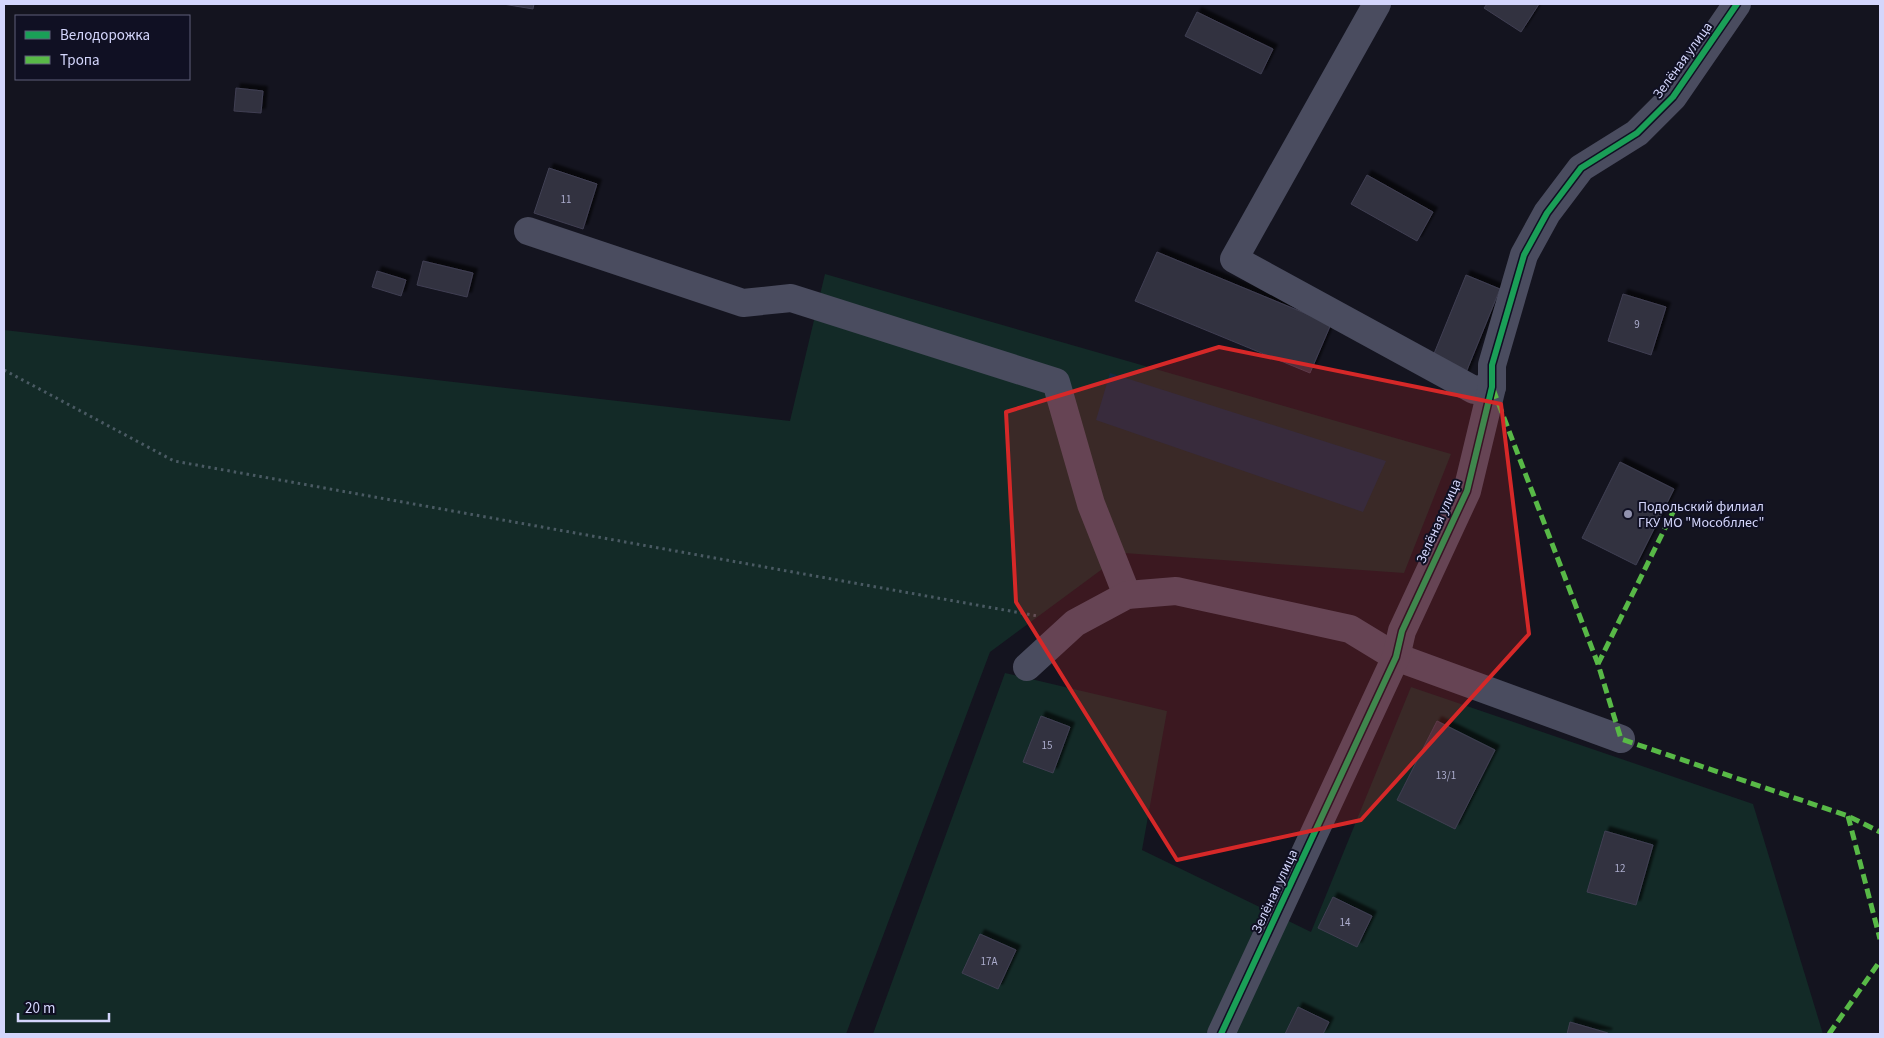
<svg xmlns="http://www.w3.org/2000/svg" width="1884" height="1038" font-family="'Source Sans 3',sans-serif">
	<style>
		.green { fill: #132a27 }
		.water { fill: #112c42 }
		.building { fill: #323241; stroke: #403f52; filter: url(#shadow) }
		.lines { fill: none; stroke-linecap: round; stroke-linejoin: round }
		.path { stroke: #4a5a63; stroke-width: 3; stroke-dasharray: 2.5 4; stroke-linecap: butt }
		.minor { stroke: #4a4c5f; stroke-width: 28 }
		.quiet { stroke: #58b947; stroke-width: 5; stroke-dasharray: 10 5; stroke-linecap: butt }
		.cycleway-casing { stroke: #101023; stroke-width: 9 }
		.cycleway { stroke: #1a9f57; stroke-width: 6 }
		.marked { fill: #d62828; fill-opacity: 0.2; stroke: #d62828; stroke-width: 4; stroke-linejoin: round }
		.poi-dot { fill: #9192af; stroke: #101023; stroke-width: 2 }
		.labels { text-anchor: middle; stroke-width: 4; stroke-linejoin: round; paint-order: stroke }
		.number-label { font-size: 11px; fill: #acadcd }
		.street-label { font-size: 14px; fill: #d4d6fc; stroke: #101023 }
		.poi-label { font-size: 14px; fill: #d4d6fc; stroke: #101023; text-anchor: start }
	</style>
	<defs>
		<filter id="shadow"><feDropShadow dx="4.5" dy="-4.5" stdDeviation="1" flood-color="#0009"/></filter>
	</defs>
	<rect width="100%" height="100%" fill="#14141f"/>
	<!-- green -->
	<g class="green">
		<polygon points="825,274 1451,454 1404,573 1124,553 990,652 846,1034 4,1034 4,330 790,421"/>
		<polygon points="1005,673 1167,711 1142,850 1311,932 1411,687 1753,804 1823,1034 873,1034"/>
	</g>
	<!-- water -->
	<polygon class="water" points="1110,373 1386,461 1363,512 1096,420"/>
	<!-- building -->
	<g class="building">
		<polygon points="503,4 534,4 533,9"/>
		<polygon points="1487,4 1539,4 1521,32 1484,8"/>
		<polygon points="1197,12 1273,49 1261,74 1185,36"/>
		<polygon points="236,88 263,91 261,113 234,111"/>
		<polygon points="549,168 597,184 583,229 534,213"/>
		<polygon points="1367,175 1433,212 1417,241 1351,204"/>
		<polygon points="1157,252 1331,324 1310,373 1135,301"/>
		<polygon points="423,261 473,273 467,297 417,285"/>
		<polygon points="377,271 406,280 401,296 372,287"/>
		<polygon points="1466,275 1500,289 1465,375 1431,361"/>
		<polygon points="1623,294 1666,307 1651,355 1608,341"/>
		<polygon points="1620,462 1674,489 1636,565 1582,538"/>
		<polygon points="1041,716 1070,727 1053,773 1023,762"/>
		<polygon points="1437,721 1495,750 1455,829 1397,800"/>
		<polygon points="1605,831 1653,845 1636,905 1587,892"/>
		<polygon points="1333,897 1372,916 1357,947 1318,928"/>
		<polygon points="980,934 1016,950 998,989 962,973"/>
		<polygon points="1298,1007 1329,1022 1323,1034 1285,1034"/>
		<polygon points="1570,1022 1608,1033 1607,1034 1567,1034"/>
	</g>
	<g class="lines">
		<!-- path -->
		<polyline class="path" points="4,370 174,461 1038,616"/>
		<!-- minor -->
		<g class="minor">
			<polyline points="1377,4 1234,259 1474,390 1492,387"/>
			<polyline points="528,231 743,303 791,298 1056,382 1091,504 1127,595"/>
			<polyline points="1027,667 1075,623 1127,595 1176,591 1350,629 1396,657 1621,739"/>
			<polyline points="1221,1034 1396,657 1402,631 1467,491 1492,387 1492,365 1524,255 1547,213 1581,168 1637,133 1673,97 1737,4"/>
		</g>
		<!-- quiet -->
		<g class="quiet">
			<polyline points="1493,389 1598,664 1621,739 1848,816 1880,832"/>
			<polyline points="1598,664 1677,504"/>
			<polyline points="1848,816 1880,939"/>
			<polyline points="1829,1034 1880,961"/>
		</g>
		<defs>
			<polyline id="cycleway" points="1221,1034 1396,657 1402,631 1467,491 1492,387 1492,365 1524,255 1547,213 1581,168 1637,133 1673,97 1737,4"/>
		</defs>
		<!-- cycleway casing -->
		<use href="#cycleway" class="cycleway-casing"/>
		<!-- cycleway -->
		<use href="#cycleway" class="cycleway"/>
	</g>
	<!-- marked area -->
	<path class="marked" d="M1219 347 1501 404 1529 634 1361 820 1177 860 1016 602 1006 412Z"/>
	<!-- markers -->
	<circle class="poi-dot" cx="1628" cy="514" r="5"/>
	<g class="labels">
		<!-- number labels -->
		<g class="number-label">
			<text x="566" y="203">11</text>
			<text x="1637" y="328">9</text>
			<text x="1047" y="749">15</text>
			<text x="1446" y="779">13/1</text>
			<text x="1620" y="872">12</text>
			<text x="1345" y="926">14</text>
			<text x="989" y="965">17А</text>
		</g>
		<!-- street labels -->
		<g class="street-label">
			<text transform="translate(1682 60) rotate(-54)" y="5">Зелёная улица</text>
			<text transform="translate(1438 521) rotate(-66)" y="5">Зелёная улица</text>
			<text transform="translate(1274 891) rotate(-65)" y="5">Зелёная улица</text>
		</g>
		<!-- poi labels -->
		<g class="poi-label">
			<text x="1638" y="511">Подольский филиал<tspan x="1638" dy="16">ГКУ МО "Мособллес"</tspan></text>
		</g>
	</g>
	<!-- border -->
	<rect width="1884" height="1038" fill="none" stroke="#d4d6fc" stroke-width="10"/>
	<!-- legend -->
	<rect x="15" y="15" width="175" height="65" fill="#101023" stroke="#5e5f7a"/>
	<rect x="25" y="31" width="25" height="8" fill="#1a9f57" stroke="#5e5f7a"/>
	<text x="60" y="40" font-size="15" fill="#d4d6fc">Велодорожка</text>
	<rect x="25" y="56" width="25" height="8" fill="#58b947" stroke="#5e5f7a"/>
	<text x="60" y="65" font-size="15" fill="#d4d6fc">Тропа</text>
	<!-- scale -->
	<path d="M18 1013v8h91v-8" fill="none" stroke="#d4d6fc" stroke-width="2.5"/>
	<text x="25" y="1013" font-size="15" fill="#d4d6fc" stroke="#101023" stroke-width="4" paint-order="stroke">20 m</text>
</svg>
